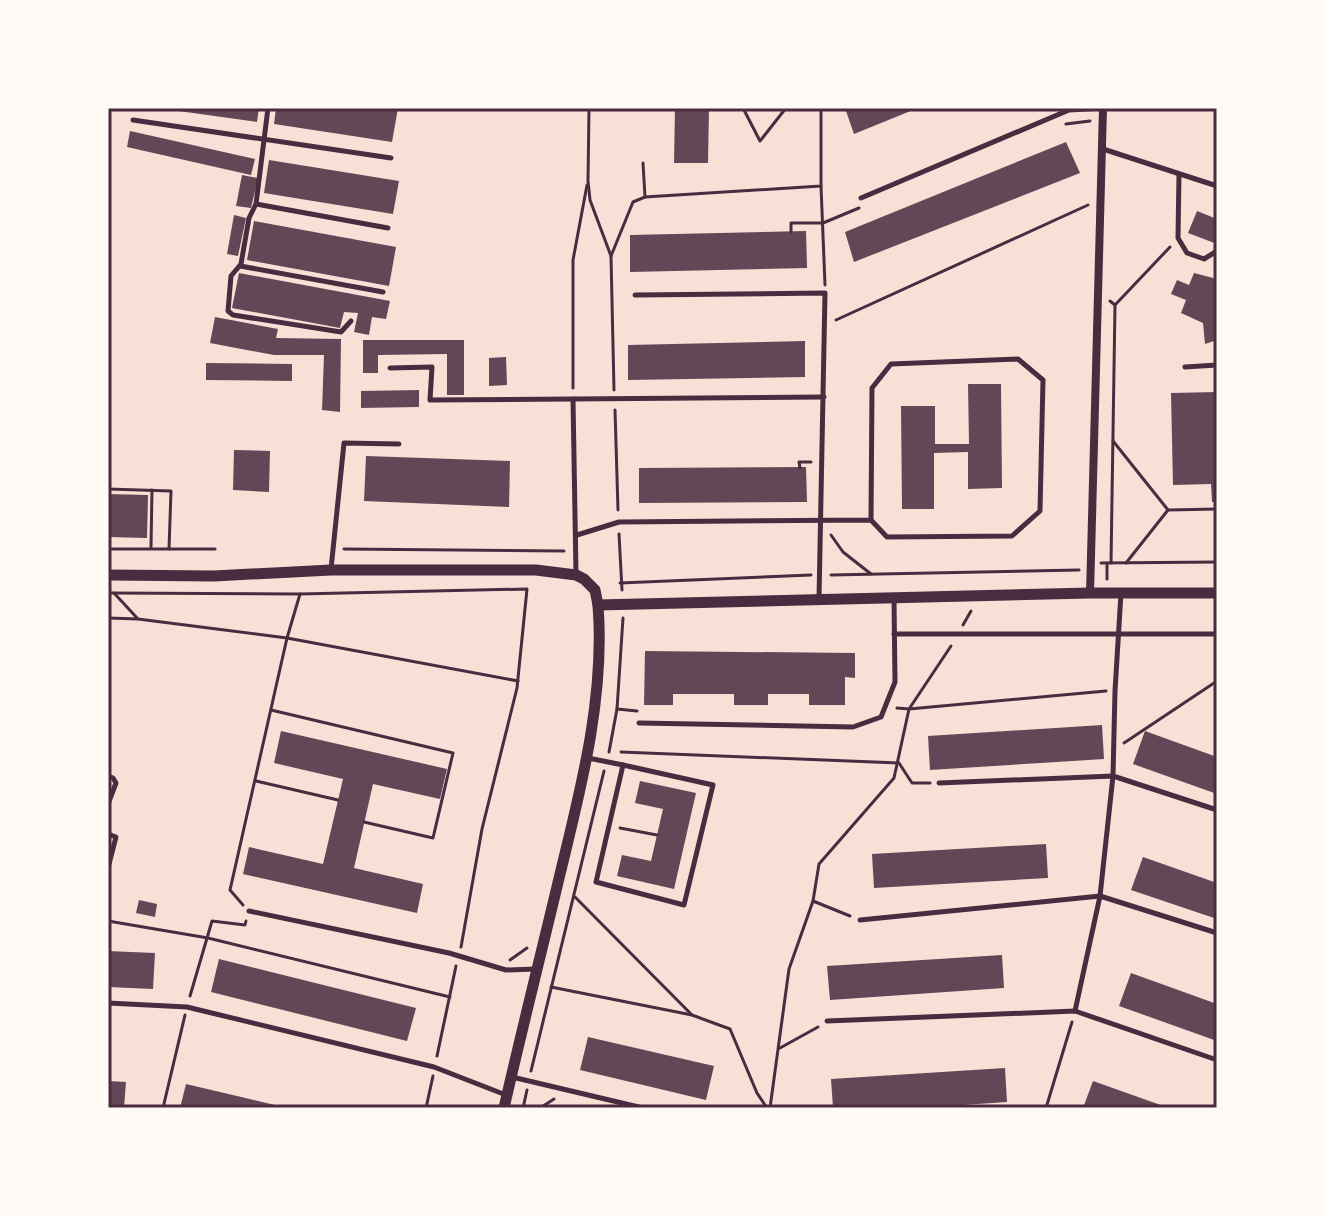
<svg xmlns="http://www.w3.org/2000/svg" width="1325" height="1216" font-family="Helvetica,sans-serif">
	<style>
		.building { fill: #644757 }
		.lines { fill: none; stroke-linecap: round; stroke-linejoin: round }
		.path { stroke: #4a2c40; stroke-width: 3 }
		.service { stroke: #4a2c40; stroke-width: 5 }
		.minor { stroke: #4a2c40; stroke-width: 8 }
		.tertiary { stroke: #4a2c40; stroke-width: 11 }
		.neatline { fill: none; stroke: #4a2c40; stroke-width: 3 }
	</style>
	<rect width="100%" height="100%" fill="#f7e1d7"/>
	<!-- building -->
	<g class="building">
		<polygon points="157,108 259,108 257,122"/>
		<polygon points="276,108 398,108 392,142 274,124"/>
		<polygon points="675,108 709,108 708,163 674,163"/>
		<polygon points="845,108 918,108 854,134"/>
		<polygon points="130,131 255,159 251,175 127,147"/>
		<polygon points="1066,142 1080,173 854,262 845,232"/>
		<polygon points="269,160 399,181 393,214 264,193"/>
		<polygon points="242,175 258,178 251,208 236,206"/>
		<polygon points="1197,211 1217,219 1217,244 1188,233"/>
		<polygon points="234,215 246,218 238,256 227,254"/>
		<polygon points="254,221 396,247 389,286 247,260"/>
		<polygon points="806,231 807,268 630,272 630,235"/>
		<polygon points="239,273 390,301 386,319 372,317 369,335 354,332 358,313 344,312 340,328 232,308"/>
		<polygon points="1194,273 1217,279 1217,340 1205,344 1203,323 1181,313 1186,300 1171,294 1177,280 1189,285"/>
		<polygon points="215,317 278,329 276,338 341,339 340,412 322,410 324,355 274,355 210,343"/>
		<polygon points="363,340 464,340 464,395 447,395 447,354 378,355 378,373 363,373"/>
		<polygon points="805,341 805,377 628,380 628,345"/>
		<polygon points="506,357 507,385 489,386 489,358"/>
		<polygon points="206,363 292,364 292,381 206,380"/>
		<polygon points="968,384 1001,384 1002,488 968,489 968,452 934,453 934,509 902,509 901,406 935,406 935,444 969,444"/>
		<polygon points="419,390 419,407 361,408 361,391"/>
		<polygon points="1217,392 1217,502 1212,502 1211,484 1173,485 1171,393"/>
		<polygon points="234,450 270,451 269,492 233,490"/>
		<polygon points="366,456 510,461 509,507 364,501"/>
		<polygon points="806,467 807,502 639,503 639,468"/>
		<polygon points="108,494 148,495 147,538 108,537"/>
		<polygon points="645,651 855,653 855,678 845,677 845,705 809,705 809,694 768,694 768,705 734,705 734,694 673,694 673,705 644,705"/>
		<polygon points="1102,725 1104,759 930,770 928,736"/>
		<polygon points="281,731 447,769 440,799 373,784 354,868 423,884 417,913 243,874 249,847 323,864 343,779 274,763"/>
		<polygon points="1145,731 1217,757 1217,794 1133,764"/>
		<polygon points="640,781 696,793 674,889 617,876 622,855 651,861 663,809 635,803"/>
		<polygon points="1046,844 1048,878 874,888 872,854"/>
		<polygon points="1143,857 1217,883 1217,919 1131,890"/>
		<polygon points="139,900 157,904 155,917 136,913"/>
		<polygon points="108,951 155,953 153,989 108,987"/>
		<polygon points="1002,955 1004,988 830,1000 827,966"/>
		<polygon points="219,959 416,1008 407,1041 211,992"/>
		<polygon points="1131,973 1217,1004 1217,1041 1119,1006"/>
		<polygon points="588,1037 714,1066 706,1100 580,1070"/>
		<polygon points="1005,1068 1007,1102 920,1108 833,1108 831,1079"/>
		<polygon points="108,1081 126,1082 124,1108 108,1108"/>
		<polygon points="1093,1081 1169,1108 1083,1108"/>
		<polygon points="186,1084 283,1107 283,1108 180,1108"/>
	</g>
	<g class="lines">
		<!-- path -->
		<g class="path">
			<polyline points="589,108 588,181 590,200 611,256 614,390"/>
			<polyline points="743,108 760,141 786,108"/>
			<polyline points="1066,124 1090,121"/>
			<polyline points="643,163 645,197"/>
			<polyline points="821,186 825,285"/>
			<polyline points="791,232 791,223 823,223 859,208"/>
			<polyline points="611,256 633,202 645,197 821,186 821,108"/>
			<polyline points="1110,301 1115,305 1111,563"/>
			<polyline points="1115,305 1170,247"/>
			<polyline points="836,320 1088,205"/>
			<polyline points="573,388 573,260 587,185"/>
			<polyline points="615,410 618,510"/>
			<polyline points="1113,441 1168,510"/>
			<polyline points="800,468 799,462 811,462"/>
			<polyline points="108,489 171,491 169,549"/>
			<polyline points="619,534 622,590"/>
			<polyline points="831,535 843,552 871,574"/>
			<polyline points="151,547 152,490"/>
			<polyline points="108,549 215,549"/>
			<polyline points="344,549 564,551"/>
			<polyline points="1101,563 1217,562"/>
			<polyline points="1126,563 1168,510 1217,509"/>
			<polyline points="831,575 1079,570"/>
			<polyline points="1107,579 1107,563"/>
			<polyline points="620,583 811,575"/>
			<polyline points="108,593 300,594 527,589 517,688 482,829 461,947"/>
			<polyline points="114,593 138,619 287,638 518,681"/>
			<polyline points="108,618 138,619"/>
			<polyline points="623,618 617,709 637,711"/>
			<polyline points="963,625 971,611"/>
			<polyline points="897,708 909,709 951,646"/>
			<polyline points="271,710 453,753 433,838 364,822"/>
			<polyline points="1124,743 1217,681"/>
			<polyline points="609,752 617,709"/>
			<polyline points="621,752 899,763 912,783 930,783"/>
			<polyline points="256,781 338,800"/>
			<polyline points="620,828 657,835"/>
			<polyline points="575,897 692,1015 730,1029 757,1093 767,1108"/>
			<polyline points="813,901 850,916"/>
			<polyline points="243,905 230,890 287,638 300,594"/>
			<polyline points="108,921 208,938 450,997"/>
			<polyline points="510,960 527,948"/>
			<polyline points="551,987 692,1015"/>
			<polyline points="190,996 212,921 245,925 246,921"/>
			<polyline points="780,1048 818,1027"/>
			<polyline points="437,1056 456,966"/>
			<polyline points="531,1071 604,771"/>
			<polyline points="163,1108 185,1015"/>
			<polyline points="426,1108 433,1076"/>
			<polyline points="523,1108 527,1090"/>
			<polyline points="540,1108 554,1099"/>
			<polyline points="770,1108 789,969 813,901 819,864 894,778 909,709 1106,691"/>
			<polyline points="1046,1108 1072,1022"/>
		</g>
		<!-- service -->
		<g class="service">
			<polyline points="268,108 256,204 249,218 241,264 231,276 228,311 233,315 341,332 351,321"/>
			<polyline points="133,120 391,158"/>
			<polyline points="1103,149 1217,186"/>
			<polyline points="1179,174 1178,238 1187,253 1204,259 1217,251"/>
			<polyline points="861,198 1069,110 1103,108"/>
			<polyline points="256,204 388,228"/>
			<polyline points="240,266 383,292"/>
			<polyline points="635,295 825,293 819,599"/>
			<polyline points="1185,367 1217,365"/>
			<polyline points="390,368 432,367 430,400 824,397"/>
			<polyline points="573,399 576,573"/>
			<polyline points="577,535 619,522 871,520 887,537 1012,536 1040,511 1043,380 1018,359 891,364 872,388 871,520"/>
			<polyline points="331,569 344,443 399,444"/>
			<polyline points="894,634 1217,634"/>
			<polyline points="639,723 853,727 881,717 895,682 894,600"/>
			<polyline points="588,758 623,765"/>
			<polygon points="623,765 713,785 684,905 596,882"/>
			<polyline points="108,776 113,778 116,783 108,804"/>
			<polyline points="939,783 1113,776 1217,810"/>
			<polyline points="108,834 116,837 108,868"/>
			<polyline points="249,911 449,953 506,970 536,969"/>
			<polyline points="860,920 1100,896 1217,933"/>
			<polyline points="108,1003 187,1007 434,1067 506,1095"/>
			<polyline points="1075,1011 1100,896 1113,776 1115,691 1121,593"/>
			<polyline points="827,1021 1075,1011 1217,1060"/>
			<polyline points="512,1077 643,1108"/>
		</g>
		<!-- minor -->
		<polyline class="minor" points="1090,593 1103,108"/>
		<!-- tertiary -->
		<g class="tertiary">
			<polyline points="108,575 214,576 331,570 536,570 576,575 584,579 595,590 598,605 1090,593 1217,593"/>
			<path d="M504 1108C522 1029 542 950 561 870 582 784 605 695 598 605"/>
		</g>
	</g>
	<!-- border -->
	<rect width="1325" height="1216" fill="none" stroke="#fffaf5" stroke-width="220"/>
	<rect x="110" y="110" width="1105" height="996" class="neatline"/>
</svg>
